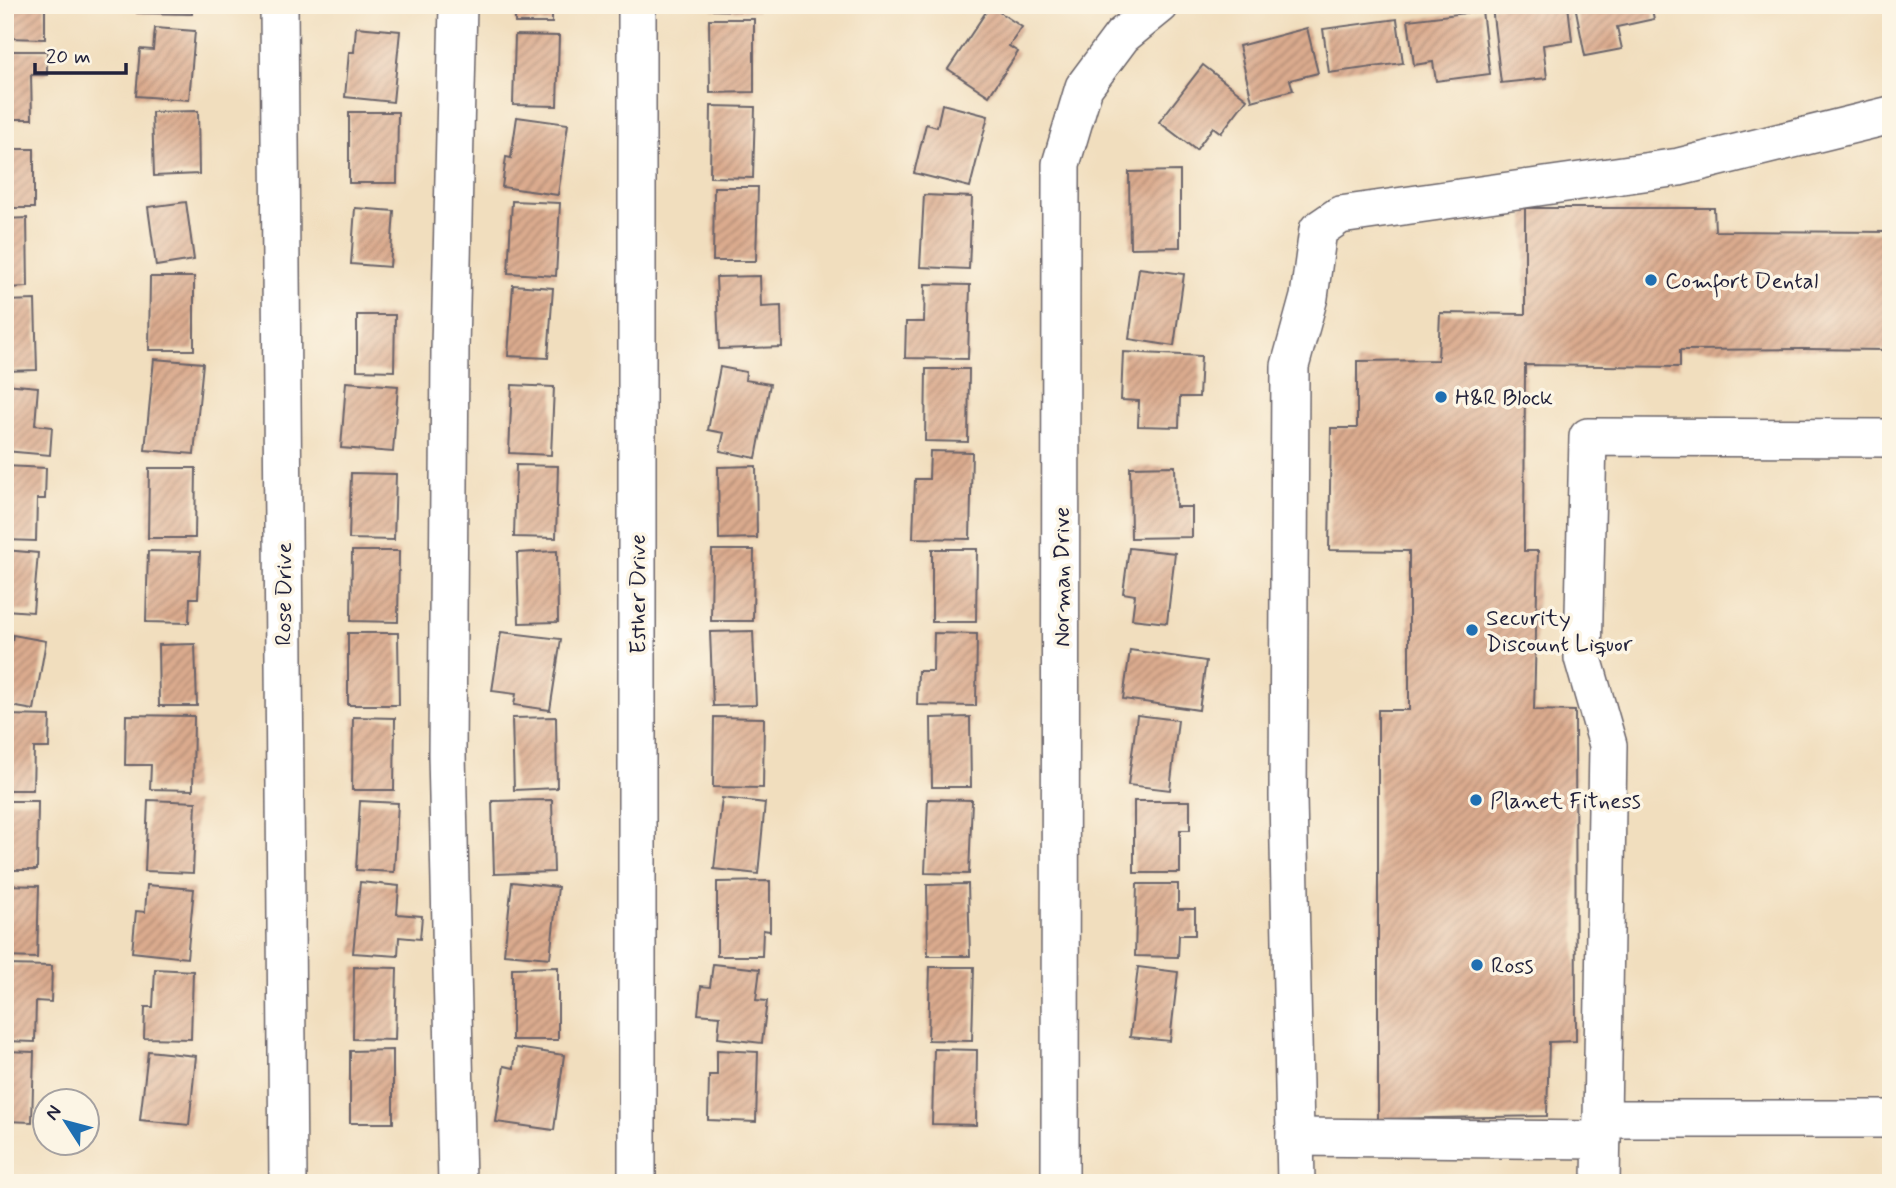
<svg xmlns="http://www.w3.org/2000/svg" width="1896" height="1188" font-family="Mynerve,sans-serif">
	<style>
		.building { fill: url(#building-hatch) }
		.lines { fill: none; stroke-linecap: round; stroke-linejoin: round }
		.minor-casing { stroke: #6a6469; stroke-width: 40 }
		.minor { stroke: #fff; stroke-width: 37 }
		.poi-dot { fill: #1f6fb2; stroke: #fcf5e5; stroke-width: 2.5 }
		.labels { text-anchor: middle; stroke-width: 7; stroke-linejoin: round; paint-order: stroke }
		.poi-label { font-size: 23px; fill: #22223b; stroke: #fcf5e5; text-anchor: start }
		.street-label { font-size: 23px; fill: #22223b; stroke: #fcf5e5 }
	</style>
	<defs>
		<pattern id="building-hatch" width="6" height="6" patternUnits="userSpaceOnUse" patternTransform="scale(1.75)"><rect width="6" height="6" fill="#dbab8e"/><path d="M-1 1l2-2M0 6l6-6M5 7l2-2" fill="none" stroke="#b18b75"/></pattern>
	</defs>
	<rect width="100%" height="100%" fill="#fcf5e5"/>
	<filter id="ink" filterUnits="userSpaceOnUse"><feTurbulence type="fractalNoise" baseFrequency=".0143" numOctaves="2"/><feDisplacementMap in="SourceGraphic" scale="14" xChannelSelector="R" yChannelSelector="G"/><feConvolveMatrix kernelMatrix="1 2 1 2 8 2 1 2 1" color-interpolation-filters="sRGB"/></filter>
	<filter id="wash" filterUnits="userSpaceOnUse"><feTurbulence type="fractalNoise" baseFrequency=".00686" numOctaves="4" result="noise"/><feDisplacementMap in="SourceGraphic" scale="28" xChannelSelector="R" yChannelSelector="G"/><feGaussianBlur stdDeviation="1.57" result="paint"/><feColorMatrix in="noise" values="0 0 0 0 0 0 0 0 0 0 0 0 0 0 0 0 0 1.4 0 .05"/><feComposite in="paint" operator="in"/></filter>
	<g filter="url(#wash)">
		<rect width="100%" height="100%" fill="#f1debe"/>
		<g id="blocks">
			<!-- building -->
			<g class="building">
				<polygon points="5,5 45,5 45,39 5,38"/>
				<polygon points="137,5 192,5 192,14 137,13"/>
				<rect x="515" y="5" width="37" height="18"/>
				<polygon points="713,5 757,5 757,11 713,10"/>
				<polygon points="1507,5 1568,5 1572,41 1543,45 1547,78 1501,83 1492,7"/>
				<polygon points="1575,5 1651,5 1654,19 1617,27 1622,49 1585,56"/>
				<polygon points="1669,5 1692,5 1693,6 1671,12"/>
				<polygon points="990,6 1022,27 1009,46 1018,52 989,96 948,69"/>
				<polygon points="1482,11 1490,74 1436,81 1433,62 1414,65 1408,20"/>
				<polygon points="709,19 754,19 754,92 710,93"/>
				<polygon points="1397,19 1403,63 1329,73 1323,29"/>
				<polygon points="356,27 400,31 393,102 345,97 349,52 354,52"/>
				<polygon points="155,28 195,31 189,100 136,96 140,49 153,50"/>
				<polygon points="1307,28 1318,73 1290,80 1293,90 1252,101 1239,46"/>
				<polygon points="515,35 559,36 557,106 513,105"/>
				<polygon points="5,51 47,51 47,75 31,75 32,119 5,119"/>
				<polygon points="1203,65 1247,99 1221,133 1213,127 1196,150 1159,122"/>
				<polygon points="942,104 988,116 970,187 914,173 926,124 937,127"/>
				<polygon points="711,106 755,107 753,178 710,177"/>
				<polygon points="198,111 199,174 154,176 152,112"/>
				<polygon points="349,112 398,112 397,183 349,183"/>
				<polygon points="517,117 568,124 558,195 502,187 506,157 511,158"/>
				<rect x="5" y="149" width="29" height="59"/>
				<polygon points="1180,171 1180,247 1130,248 1129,172"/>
				<polygon points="714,187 758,187 756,261 713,261"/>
				<polygon points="924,195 972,197 969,269 920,267"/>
				<polygon points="512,201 560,203 556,276 508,273"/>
				<polygon points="186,202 194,260 156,266 148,207"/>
				<polygon points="355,208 394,211 390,267 351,264"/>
				<polygon points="1525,208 1714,208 1715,231 1891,232 1891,366 1885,366 1884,350 1804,349 1680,350 1680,367 1525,365 1524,551 1538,551 1534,710 1575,711 1576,1041 1549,1042 1547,1116 1378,1119 1378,710 1409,710 1409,551 1329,550 1331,428 1357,428 1357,361 1438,360 1440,313 1525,314"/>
				<polygon points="27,218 28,287 5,288 5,219"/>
				<polygon points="1139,268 1184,274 1174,346 1129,339"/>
				<polygon points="760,276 761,307 781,306 782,347 719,349 716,277"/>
				<polygon points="150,277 194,277 194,350 149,350"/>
				<polygon points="925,284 970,285 968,359 905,358 906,322 924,322"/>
				<polygon points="513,285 553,288 548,358 508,356"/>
				<polygon points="35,300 37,370 5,371 5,301"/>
				<polygon points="357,315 395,315 394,371 357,370"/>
				<polygon points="1123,352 1201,356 1199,397 1180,397 1179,427 1138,426 1139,401 1121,400"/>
				<polygon points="154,359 203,363 194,454 145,450"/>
				<polygon points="720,367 746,372 745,380 770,384 756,458 720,451 724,433 708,430"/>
				<polygon points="926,369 969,369 968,442 925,441"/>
				<polygon points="346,382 398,386 393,452 341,448"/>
				<polygon points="5,384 38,387 35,425 52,427 50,455 5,451"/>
				<polygon points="512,385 554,387 551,455 509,453"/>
				<polygon points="930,451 972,452 970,539 913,538 915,479 929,479"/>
				<polygon points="516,465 558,466 556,538 514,537"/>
				<polygon points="5,466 46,468 45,499 37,499 36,541 5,540"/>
				<polygon points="756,466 757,538 719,539 718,467"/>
				<polygon points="1175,466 1176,507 1192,507 1192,537 1131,538 1130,467"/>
				<polygon points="149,468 196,468 195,538 148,538"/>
				<polygon points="351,473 396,474 394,540 349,539"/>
				<polygon points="1129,548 1175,553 1167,623 1132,619 1135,595 1123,593"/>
				<polygon points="932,549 977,549 976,622 932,622"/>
				<polygon points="5,550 38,553 33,612 5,610"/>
				<polygon points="712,550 754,550 753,621 711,621"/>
				<polygon points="148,551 200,552 198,598 190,598 189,623 146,622"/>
				<polygon points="352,551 399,551 398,622 351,621"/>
				<polygon points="557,551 558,622 519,623 517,553"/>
				<polygon points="753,631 756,705 713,706 710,632"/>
				<polygon points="501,632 561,639 550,710 514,705 516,694 492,691"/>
				<polygon points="348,633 398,633 399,705 348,705"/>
				<polygon points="934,633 977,634 976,706 917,705 918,671 933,671"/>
				<polygon points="13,635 46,641 34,710 5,705 5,681"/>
				<polygon points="195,644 197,706 159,706 158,645"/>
				<polygon points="1130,650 1206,661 1199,710 1123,699"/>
				<polygon points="5,715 50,716 49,748 34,748 33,790 5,790"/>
				<polygon points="126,715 194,716 193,790 150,789 151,765 125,765"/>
				<polygon points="1137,715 1178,720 1170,790 1128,785"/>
				<polygon points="353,717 395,718 394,790 352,790"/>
				<polygon points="556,717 557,788 514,790 512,718"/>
				<polygon points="714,717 764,718 763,788 713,787"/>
				<polygon points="970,717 971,787 932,787 931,718"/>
				<polygon points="722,798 765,803 758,874 714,869"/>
				<polygon points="928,799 972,800 969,874 925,873"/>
				<polygon points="148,800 196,802 193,873 145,871"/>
				<polygon points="552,800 554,872 494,874 492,801"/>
				<polygon points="5,801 38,801 37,870 5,870"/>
				<polygon points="360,801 398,803 394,872 356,870"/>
				<polygon points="1134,801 1190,801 1190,830 1180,830 1180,873 1134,873"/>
				<polygon points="770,881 770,931 763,930 762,956 717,956 717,882"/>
				<polygon points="360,882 399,886 397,914 422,916 420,939 399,937 398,956 353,953"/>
				<polygon points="512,882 558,887 550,958 504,954"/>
				<polygon points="968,884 970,956 928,956 927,885"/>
				<polygon points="1137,884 1178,884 1178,909 1195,909 1195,935 1179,935 1178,957 1135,956"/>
				<polygon points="5,885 39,886 37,958 5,957"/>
				<polygon points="147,885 194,889 187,958 132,952 136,911 145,912"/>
				<polygon points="713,964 760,969 756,1000 767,1001 762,1043 718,1038 720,1016 698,1014 701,986 710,987"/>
				<polygon points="5,965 52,966 51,1002 36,1001 35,1042 5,1041"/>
				<polygon points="354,967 397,968 395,1040 353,1039"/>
				<polygon points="558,967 558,1040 512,1040 512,968"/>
				<polygon points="930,967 974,967 972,1041 928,1040"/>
				<polygon points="1138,967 1178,972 1170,1041 1130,1037"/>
				<polygon points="155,969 193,971 191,1039 144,1038 145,1007 153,1007"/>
				<polygon points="516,1048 564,1055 554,1130 496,1122 504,1066 514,1068"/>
				<polygon points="934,1049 977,1050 976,1125 932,1124"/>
				<polygon points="393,1050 393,1123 350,1123 350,1051"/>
				<polygon points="717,1050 758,1052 756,1122 708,1120 709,1075 717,1075"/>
				<polygon points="5,1051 34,1052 32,1122 5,1121"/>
				<polygon points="148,1051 196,1056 189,1125 140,1120"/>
			</g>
		</g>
	</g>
	<g filter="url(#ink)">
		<use href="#blocks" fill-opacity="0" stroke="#6a6469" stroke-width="2"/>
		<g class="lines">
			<defs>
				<g id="minor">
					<polyline points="279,5 288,1183"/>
					<polyline points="1602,1119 1891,1119"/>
					<polyline points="1295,1137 1602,1140"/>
					<polyline points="457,1183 447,754 450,348 458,5"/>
					<polyline points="637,1183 637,5"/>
					<polyline points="1060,1183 1061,164 1084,87 1122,36 1160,5"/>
					<polyline points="1296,1183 1288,797 1290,366 1309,297 1318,230 1340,215 1679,167 1891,115"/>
					<polyline points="1601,1183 1608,745 1583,658 1588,437 1891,438"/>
				</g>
			</defs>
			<!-- minor casing -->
			<use href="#minor" class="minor-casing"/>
			<!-- minor -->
			<use href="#minor" class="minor"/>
		</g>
	</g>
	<!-- markers -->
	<g class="poi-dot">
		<circle cx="1651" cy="280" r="7"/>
		<circle cx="1441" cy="397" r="7"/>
		<circle cx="1472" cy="630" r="7"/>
		<circle cx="1476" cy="800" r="7"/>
		<circle cx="1477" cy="965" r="7"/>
	</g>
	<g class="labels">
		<!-- poi labels -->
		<g class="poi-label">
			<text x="1665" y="288">Comfort Dental</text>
			<text x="1455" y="405">H&amp;R Block</text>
			<text x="1486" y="625">Security<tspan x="1486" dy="26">Discount Liquor</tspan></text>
			<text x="1490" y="808">Planet Fitness</text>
			<text x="1491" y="973">Ross</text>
		</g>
		<!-- street labels -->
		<g class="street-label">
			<text transform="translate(1061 577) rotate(-90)" y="8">Norman Drive</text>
			<text transform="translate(283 594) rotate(-90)" y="8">Rose Drive</text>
			<text transform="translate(637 594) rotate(-90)" y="8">Esther Drive</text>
		</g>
	</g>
	<!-- margin -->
	<rect width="1896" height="1188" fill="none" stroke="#fcf5e5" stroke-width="28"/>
	<!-- north arrow -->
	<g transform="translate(66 1122) rotate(306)"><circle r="33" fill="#fcf5e5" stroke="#a5a1a1" stroke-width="2"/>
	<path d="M0-5L12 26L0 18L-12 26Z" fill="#1f6fb2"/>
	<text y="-10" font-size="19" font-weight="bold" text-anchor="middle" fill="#22223b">N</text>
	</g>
	<!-- scale -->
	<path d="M35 63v10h91v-10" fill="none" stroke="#22223b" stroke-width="3.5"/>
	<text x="46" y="63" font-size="21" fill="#22223b" stroke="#fcf5e5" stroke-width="5" paint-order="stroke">20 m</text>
</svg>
